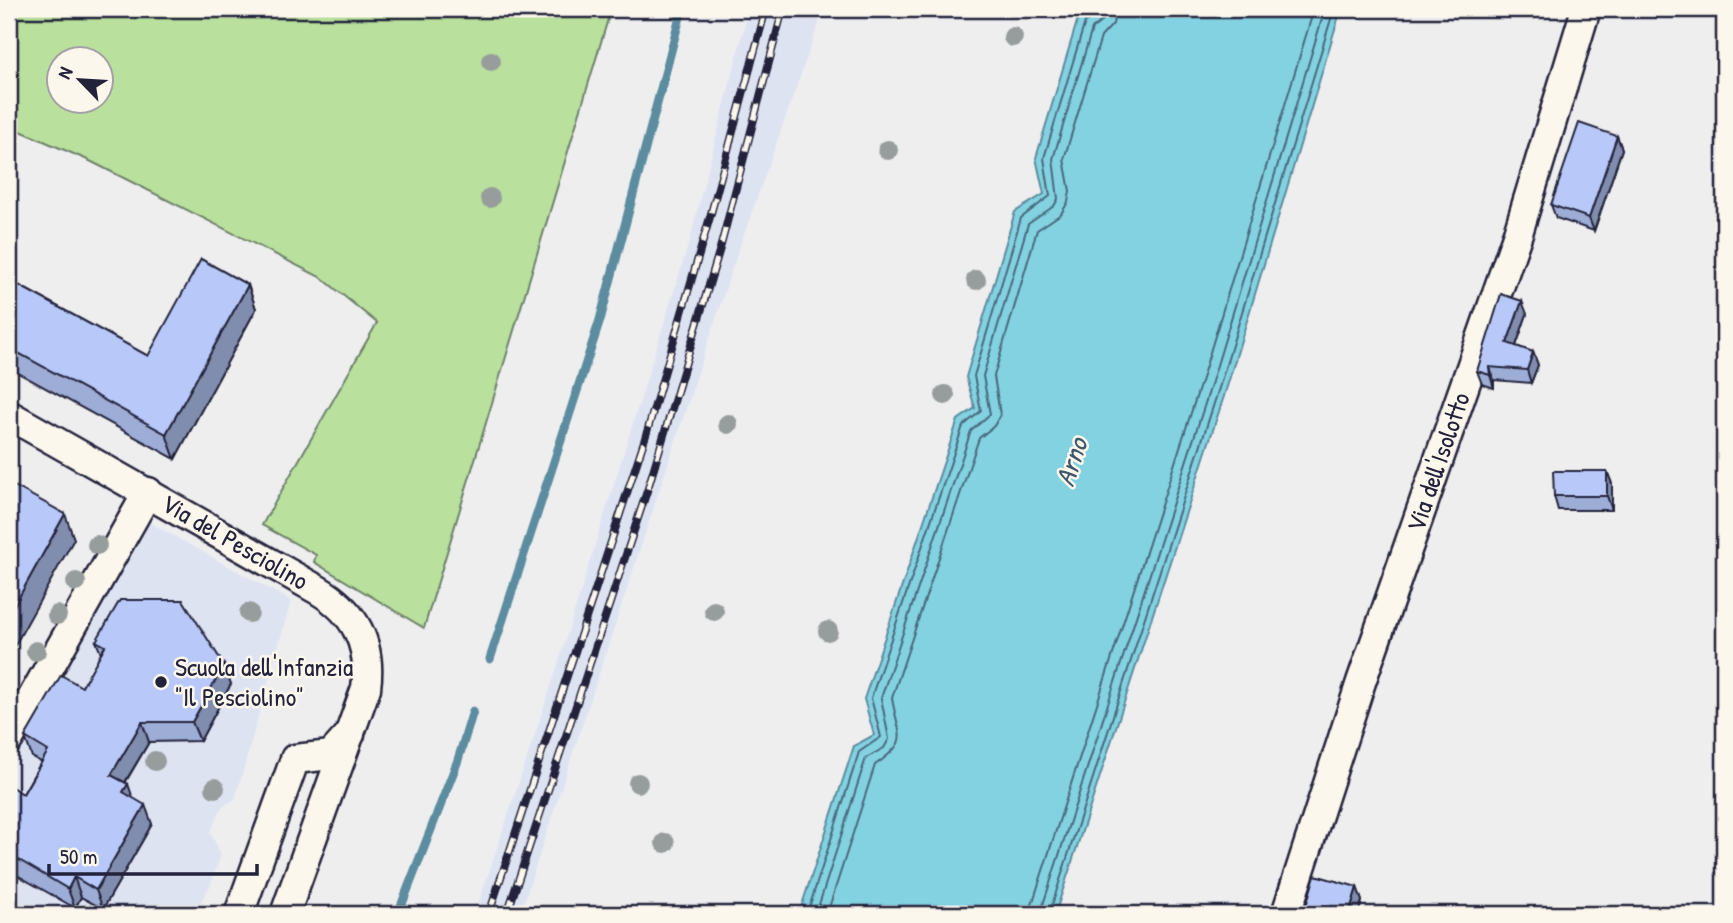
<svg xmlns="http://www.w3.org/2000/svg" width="1733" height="923" font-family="'Patrick Hand',sans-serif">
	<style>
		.built { fill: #dee3f2 }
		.green { fill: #b9e09c; stroke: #6e816c; stroke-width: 2; fill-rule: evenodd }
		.water { fill: #83d2e1; stroke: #5c8c9f; stroke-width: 2 }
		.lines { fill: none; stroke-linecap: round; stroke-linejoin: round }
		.shore { stroke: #49687d; stroke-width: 2 }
		.stream { stroke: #5c8c9f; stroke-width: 9 }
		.street-casing { stroke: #22223b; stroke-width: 33 }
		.street { stroke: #fbf7ec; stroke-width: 28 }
		.rail-casing { stroke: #22223b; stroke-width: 8 }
		.rail { stroke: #fbf7ec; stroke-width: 5; stroke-dasharray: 16; stroke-linecap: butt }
		.tree { fill: #979d9c }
		.wall { fill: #9eadd6; stroke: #22223b; stroke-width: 2 }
		.shaded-wall { fill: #818dae; stroke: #22223b; stroke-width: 2 }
		.building { fill: #b8c9f9; stroke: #22223b; stroke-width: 2 }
		.poi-dot { fill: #22223b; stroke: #fbf7ec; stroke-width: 2.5 }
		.labels { text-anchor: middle; stroke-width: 5; stroke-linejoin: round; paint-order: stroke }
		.street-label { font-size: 26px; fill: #22223b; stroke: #fbf7ec }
		.poi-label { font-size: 26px; fill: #22223b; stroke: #fbf7ec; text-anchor: start }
		.water-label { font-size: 28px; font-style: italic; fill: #3f576d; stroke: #fbf7ec }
	</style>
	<rect width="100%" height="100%" fill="#eeeeef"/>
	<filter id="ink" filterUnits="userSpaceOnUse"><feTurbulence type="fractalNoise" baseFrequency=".0143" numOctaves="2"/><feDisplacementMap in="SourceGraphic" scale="14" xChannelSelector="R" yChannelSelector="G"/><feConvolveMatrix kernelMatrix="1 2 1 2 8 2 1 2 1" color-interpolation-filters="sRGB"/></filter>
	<g filter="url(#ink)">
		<!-- built -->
		<g class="built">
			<polygon points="749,9 824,9 737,254 520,914 475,914 555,674 689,243"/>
			<polygon points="145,520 291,601 235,799 222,807 210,832 221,855 210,886 193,914 9,914 9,763"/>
		</g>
		<!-- green -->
		<path class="green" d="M9 9H611L424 628 314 562 316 555 262 525 377 323 322 278 90 161 9 126ZM60 60H102V102H60Z"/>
		<!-- water -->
		<polygon class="water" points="1098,9 1341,9 1226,390 1055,914 799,914 854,746 874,735 864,699 958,420 975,408 966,377 1015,212 1044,194 1036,158 1079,15"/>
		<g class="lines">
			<!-- shore -->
			<g class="shore">
				<polyline points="807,914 859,752 881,737 871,698 963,426 981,411 974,376 1021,218 1050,196 1044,158 1085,22 1095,16 1097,9"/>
				<polyline points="816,914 866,758 884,748 889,739 881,698 971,431 990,414 983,376 1028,224 1054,206 1058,199 1053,159 1092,29 1103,20 1106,9"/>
				<path d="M827 914 875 765C912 739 898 737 892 698L979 438 994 426 1000 415 994 376 1037 230 1061 214 1068 202 1070 191 1064 159 1101 37 1113 24 1116 9"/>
				<polyline points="1029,914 1201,382 1314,9"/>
				<polyline points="1040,914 1211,385 1325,9"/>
				<polyline points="1049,914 1219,388 1334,9"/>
			</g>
			<!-- stream -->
			<g class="stream">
				<polyline points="490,659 600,320 682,9"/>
				<polyline points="398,914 458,760 473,711"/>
			</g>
			<defs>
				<g id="street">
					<path d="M9 415 318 590C355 612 372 644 366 688L285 914"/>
					<polyline points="9,739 148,492"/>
					<polyline points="239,914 295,759 331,755 350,734"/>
					<polyline points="1286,914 1361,682 1518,233 1586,9"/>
				</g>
			</defs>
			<!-- street casing -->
			<use href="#street" class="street-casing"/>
			<!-- street -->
			<use href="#street" class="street"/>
			<defs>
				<g id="rail">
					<polyline points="489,914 647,432 710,217 766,9"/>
					<polyline points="507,914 648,488 721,245 783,9"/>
				</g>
			</defs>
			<!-- rail casing -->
			<use href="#rail" class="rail-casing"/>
			<!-- rail -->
			<use href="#rail" class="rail"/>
		</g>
		<!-- trees -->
		<g class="tree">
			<circle cx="1013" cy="37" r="10"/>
			<circle cx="491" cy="61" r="10"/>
			<circle cx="888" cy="150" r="10"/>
			<circle cx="490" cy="198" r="10"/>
			<circle cx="976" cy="280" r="10"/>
			<circle cx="945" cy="395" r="10"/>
			<circle cx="728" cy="424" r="10"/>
			<circle cx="97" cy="545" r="10"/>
			<circle cx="76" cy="582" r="10"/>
			<circle cx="714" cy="611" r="10"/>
			<circle cx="249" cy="613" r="10"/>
			<circle cx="57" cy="615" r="10"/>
			<circle cx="828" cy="631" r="10"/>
			<circle cx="36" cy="651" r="10"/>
			<circle cx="155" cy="761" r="10"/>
			<circle cx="638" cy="783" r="10"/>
			<circle cx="215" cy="788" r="10"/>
			<circle cx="665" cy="843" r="10"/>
		</g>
		<!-- wall -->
		<g class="wall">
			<polygon points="1617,136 1622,149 1594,231 1556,218 1551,205"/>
			<polygon points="9,280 148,356 248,285 256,309 175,459 9,368"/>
			<polygon points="1527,314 1516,346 1533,352 1538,365 1531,383 1494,380 1494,388 1482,384 1477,371"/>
			<polygon points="1607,471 1612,484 1612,510 1558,510 1554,496"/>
			<polygon points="96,641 231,684 200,741 149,742 125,783 132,798 152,824 103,909 81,897 75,908 10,871 9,867 9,789 23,794 41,762 32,757 25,737 82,687 101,654"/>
			<polygon points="1357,887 1362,901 1358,914 1309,914 1306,906"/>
		</g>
		<!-- shaded-wall -->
		<g class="shaded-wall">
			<polygon points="1617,136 1622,149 1594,231 1589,218"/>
			<polygon points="248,285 256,309 175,459 166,434"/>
			<polygon points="1522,301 1527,314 1512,357 1507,343"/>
			<polygon points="1533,352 1538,365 1531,383 1527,370"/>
			<polygon points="1489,367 1494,380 1494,388 1490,375"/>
			<polygon points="1607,471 1612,484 1612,510 1607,496"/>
			<polygon points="65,514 74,539 9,656 9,615"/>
			<polygon points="224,665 231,684 200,741 192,722"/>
			<polygon points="142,722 149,742 118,794 111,775"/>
			<polygon points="128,784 135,804 123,792"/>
			<polygon points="145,805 152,824 103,909 96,890"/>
			<polygon points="74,877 81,897 75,908 68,889"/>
			<polygon points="1357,887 1362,901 1358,914 1349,914"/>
		</g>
		<!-- building -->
		<g class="building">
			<polygon points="1579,123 1617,136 1589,218 1551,205"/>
			<polygon points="201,259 248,285 166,434 9,348 9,280 148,356"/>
			<polygon points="1501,294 1522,301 1507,343 1533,352 1527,370 1489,367 1490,375 1477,371"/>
			<polygon points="1553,471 1607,471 1607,496 1554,496"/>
			<polygon points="9,483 65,514 9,615"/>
			<polygon points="120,600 183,600 224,665 192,722 142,722 111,775 128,784 123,792 145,805 96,890 74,877 68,889 9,854 9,789 10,786 23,794 48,751 25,737 61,675 82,687 105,646 96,641"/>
			<polygon points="1315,875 1357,887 1349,914 1333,914 1306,906"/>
		</g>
	</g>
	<!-- markers -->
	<circle class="poi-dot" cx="161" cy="682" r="7"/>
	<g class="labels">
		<!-- street labels -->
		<g class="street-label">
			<text transform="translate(1438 462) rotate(-71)" y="9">Via dell'Isolotto</text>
			<text transform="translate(235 542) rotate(30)" y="9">Via del Pesciolino</text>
		</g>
		<!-- poi labels -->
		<g class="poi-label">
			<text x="175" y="676">Scuola dell'Infanzia<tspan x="175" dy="30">"Il Pesciolino"</tspan></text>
		</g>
		<!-- water labels -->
		<g class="water-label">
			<text transform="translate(1071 462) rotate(-72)" y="10">Arno</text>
		</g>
	</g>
	<!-- margin -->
	<rect width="1733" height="923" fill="none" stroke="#fbf7ec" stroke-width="35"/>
	<rect x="18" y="18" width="1698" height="888" fill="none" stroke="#22223b" stroke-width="2.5" filter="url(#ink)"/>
	<!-- north arrow -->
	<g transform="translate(80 80) rotate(295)"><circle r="33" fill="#fbf7ec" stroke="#a4a2a5" stroke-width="2"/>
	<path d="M0-5L12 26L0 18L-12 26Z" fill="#22223b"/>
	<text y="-10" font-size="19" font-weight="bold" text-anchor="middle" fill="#22223b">N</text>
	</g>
	<!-- scale -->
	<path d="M49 864v10h208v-10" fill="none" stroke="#22223b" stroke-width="3.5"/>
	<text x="60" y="864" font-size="21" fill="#22223b" stroke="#fbf7ec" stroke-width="5" paint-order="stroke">50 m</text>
</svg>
